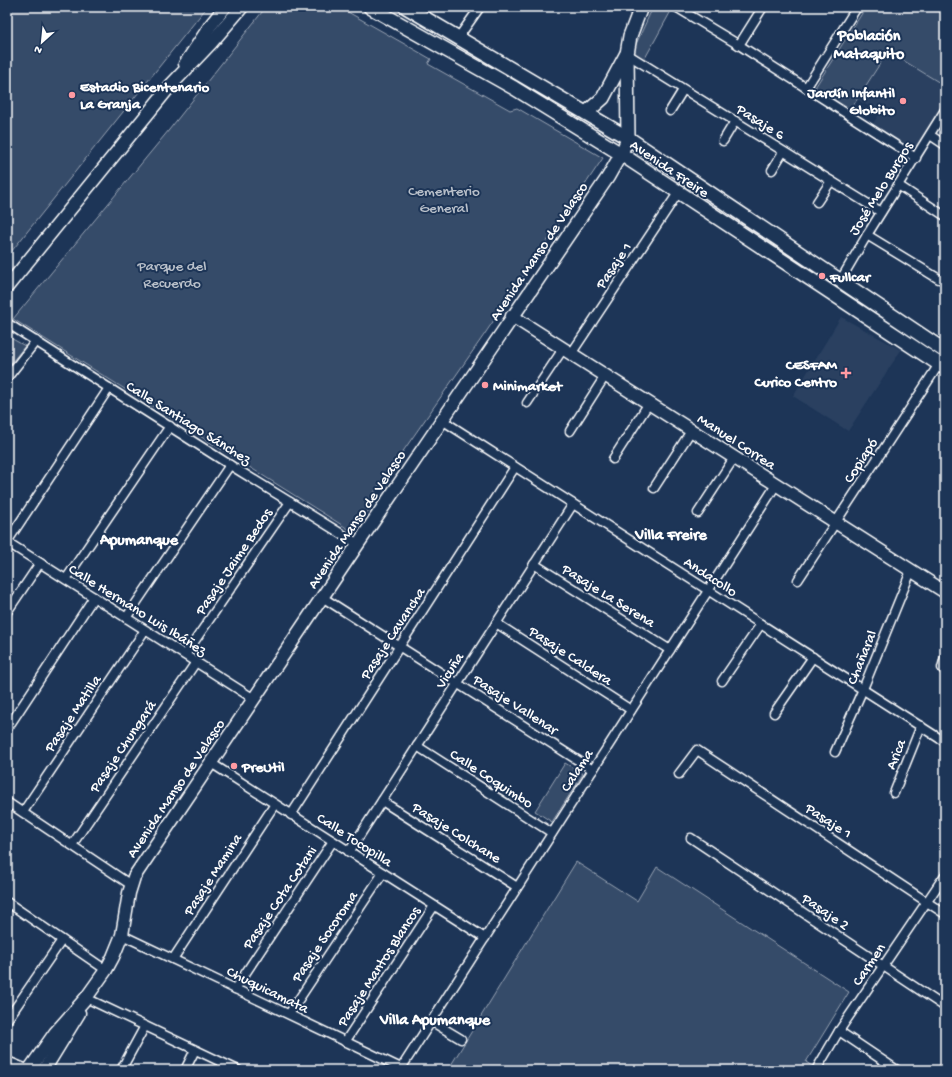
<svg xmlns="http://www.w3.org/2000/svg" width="952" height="1077" font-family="'Gochi Hand',sans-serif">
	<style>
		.built { fill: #2a4161 }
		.green { fill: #364b69; stroke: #9aa5b4 }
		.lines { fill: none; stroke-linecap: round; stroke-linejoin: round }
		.street-casing { stroke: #fff; stroke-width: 11 }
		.secondary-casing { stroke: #fff; stroke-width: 15 }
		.primary-casing { stroke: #fff; stroke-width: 16 }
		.street { stroke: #1d3557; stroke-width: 8 }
		.secondary { stroke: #1d3557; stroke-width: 12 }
		.primary { stroke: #1d3557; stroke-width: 13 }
		.poi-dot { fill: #ff9aa2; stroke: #1d3557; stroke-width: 1.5 }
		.labels { text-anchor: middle; stroke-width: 4; stroke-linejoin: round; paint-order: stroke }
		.poi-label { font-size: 15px; font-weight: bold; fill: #fff; stroke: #1d3557; text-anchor: start }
		.street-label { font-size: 15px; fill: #fff; stroke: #1d3557 }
		.park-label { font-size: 15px; fill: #b9c0ca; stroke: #1d3557 }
		.neighbourhood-label { font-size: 16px; font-weight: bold; fill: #fff; stroke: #1d3557 }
	</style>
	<rect width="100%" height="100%" fill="#1d3557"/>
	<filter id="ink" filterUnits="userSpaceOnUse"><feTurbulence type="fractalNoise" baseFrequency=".025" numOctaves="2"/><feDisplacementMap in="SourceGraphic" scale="8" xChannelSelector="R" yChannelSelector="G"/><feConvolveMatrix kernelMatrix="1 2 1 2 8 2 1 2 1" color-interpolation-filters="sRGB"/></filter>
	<g filter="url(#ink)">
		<!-- built -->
		<g class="built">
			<polygon points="888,51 945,86 945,103 914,153 871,127 880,113 858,100"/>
			<polygon points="841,317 901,350 848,431 793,396"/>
		</g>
		<!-- green -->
		<g class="green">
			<polygon points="7,7 207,7 7,257"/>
			<polygon points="266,7 339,7 424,55 431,59 428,64 510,110 517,108 603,158 484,335 367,503 369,510 353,532 13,319 169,130"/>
			<polygon points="653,7 664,7 671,11 644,60 632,53"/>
			<polygon points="866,7 945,7 945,86 888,51 849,112 814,89"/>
			<polygon points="7,336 25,346 7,368"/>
			<polygon points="565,763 583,774 552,822 535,811"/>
			<polygon points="576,862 637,901 657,867 849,992 806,1062 818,1070 459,1070 451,1065"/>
		</g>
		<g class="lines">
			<defs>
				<g id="street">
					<polyline points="676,7 739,45 916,158"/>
					<polyline points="458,38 480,7"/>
					<polyline points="739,45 763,7"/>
					<polyline points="627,54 881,212"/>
					<polyline points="806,88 857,7"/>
					<polyline points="670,111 683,90"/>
					<polyline points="930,135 945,145"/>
					<polyline points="723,141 735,121"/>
					<polyline points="772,170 783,152"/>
					<polyline points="898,185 945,216"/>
					<polyline points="817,202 831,181"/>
					<polyline points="867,235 939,279"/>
					<polyline points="840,281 867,235 945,110"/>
					<polyline points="7,323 230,465 358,544"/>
					<polyline points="571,354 678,193"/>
					<polyline points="7,378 36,341"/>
					<polyline points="109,388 7,542 254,699"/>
					<polyline points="527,403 563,349"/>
					<polyline points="442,420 945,742"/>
					<polyline points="570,431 605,376"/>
					<polyline points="613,459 649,403"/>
					<polyline points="654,488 691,431"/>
					<polyline points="698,513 734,458"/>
					<polyline points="534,564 670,650"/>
					<polyline points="66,579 170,426"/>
					<polyline points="798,580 945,355"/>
					<polyline points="322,597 593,770"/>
					<polyline points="7,612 40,563"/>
					<polyline points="126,618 230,465"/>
					<polyline points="496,623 631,710"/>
					<polyline points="185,655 290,502"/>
					<polyline points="945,657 942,668 945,671"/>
					<polyline points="722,681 761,624"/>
					<polyline points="774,713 813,657"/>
					<polyline points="7,729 94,597"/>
					<polyline points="417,746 552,833"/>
					<polyline points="835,752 863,689 911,571"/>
					<polyline points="211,763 485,938"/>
					<polyline points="679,774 697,750 945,914"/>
					<polyline points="894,793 921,726"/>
					<polyline points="382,801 517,887"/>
					<polyline points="7,802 131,885"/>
					<polyline points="23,812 145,630"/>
					<polyline points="291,815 515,467"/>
					<polyline points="691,838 945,1007"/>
					<polyline points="72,845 196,662"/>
					<polyline points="349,852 573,504"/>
					<polyline points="7,902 106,970"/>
					<polyline points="122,935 401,1068"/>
					<polyline points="173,959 275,804"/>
					<polyline points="235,989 333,841"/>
					<polyline points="86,998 238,1070"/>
					<polyline points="289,1014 383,873"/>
					<polyline points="7,1020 62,940"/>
					<polyline points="431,1021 461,1039"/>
					<polyline points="839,1031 897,1070"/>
					<polyline points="345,1042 434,906"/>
					<polyline points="121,1070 145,1026"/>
					<polyline points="185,1070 195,1050"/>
					<polyline points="400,1070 776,485"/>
					<polyline points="816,1070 839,1031 945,875"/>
				</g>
				<g id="secondary">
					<polyline points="185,64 210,26 225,7"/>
					<polyline points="7,287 171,85 211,43 242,7"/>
					<polyline points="512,316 945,592"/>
					<polyline points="7,1063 24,1070"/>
					<polyline points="29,1070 55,1033 86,998 106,970 113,957 122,935 129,893 134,877 358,544 608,177 621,154 628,138"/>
					<polyline points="44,1070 79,1013"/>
				</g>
				<g id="primary">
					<polyline points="370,7 514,88 621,154 945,368"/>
					<polyline points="406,7 628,138 945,351"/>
					<polyline points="586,113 603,98 626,55"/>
					<polyline points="628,138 627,54 630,36 641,7"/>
				</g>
			</defs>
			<!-- street casing -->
			<use href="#street" class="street-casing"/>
			<!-- secondary casing -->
			<use href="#secondary" class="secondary-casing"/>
			<!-- primary casing -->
			<use href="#primary" class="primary-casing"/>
			<!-- street -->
			<use href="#street" class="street"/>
			<!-- secondary -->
			<use href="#secondary" class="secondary"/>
			<!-- primary -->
			<use href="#primary" class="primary"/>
		</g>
	</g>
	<!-- markers -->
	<g class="poi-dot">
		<circle cx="72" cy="95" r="4"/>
		<circle cx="903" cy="101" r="4"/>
		<circle cx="822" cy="276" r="4"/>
		<path d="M844 367h4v4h4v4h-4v4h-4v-4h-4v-4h4z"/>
		<circle cx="485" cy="385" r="4"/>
		<circle cx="234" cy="766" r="4"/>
	</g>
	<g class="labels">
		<!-- poi labels -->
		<g class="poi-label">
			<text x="80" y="91">Estadio Bicentenario<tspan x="80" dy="17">La Granja</tspan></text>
			<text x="895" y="97" text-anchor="end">Jardín Infantil<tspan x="895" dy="17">Globito</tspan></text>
			<text x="830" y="281">Fullcar</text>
			<text x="837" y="369" text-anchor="end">CESFAM<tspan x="837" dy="17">Curico Centro</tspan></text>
			<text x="493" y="390">Minimarket</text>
			<text x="242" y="771">PreUtil</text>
		</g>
		<!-- street labels -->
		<g class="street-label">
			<text transform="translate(761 121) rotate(32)" y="5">Pasaje 6</text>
			<text transform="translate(670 168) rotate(34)" y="5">Avenida Freire</text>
			<text transform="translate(880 188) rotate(-58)" y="5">José Melo Burgos</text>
			<text transform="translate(538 251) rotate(-56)" y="5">Avenida Manso de Velasco</text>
			<text transform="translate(613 265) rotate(-56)" y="5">Pasaje 1</text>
			<text transform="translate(189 422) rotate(32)" y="5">Calle Santiago Sánchez</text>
			<text transform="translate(737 441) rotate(33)" y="5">Manuel Correa</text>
			<text transform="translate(860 460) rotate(-57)" y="5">Copiapó</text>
			<text transform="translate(356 519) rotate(-56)" y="5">Avenida Manso de Velasco</text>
			<text transform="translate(233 561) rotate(-56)" y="5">Pasaje Jaime Bedos</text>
			<text transform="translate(711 576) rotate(33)" y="5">Andacollo</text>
			<text transform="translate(609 595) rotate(32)" y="5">Pasaje La Serena</text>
			<text transform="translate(138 609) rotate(32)" y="5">Calle Hermano Luis Ibáñez</text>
			<text transform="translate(392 633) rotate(-57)" y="5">Pasaje Cavancha</text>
			<text transform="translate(571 655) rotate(33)" y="5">Pasaje Caldera</text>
			<text transform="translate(861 657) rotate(-68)" y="5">Chañaral</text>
			<text transform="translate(449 670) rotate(-57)" y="5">Vicuña</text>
			<text transform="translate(516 704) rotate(33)" y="5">Pasaje Vallenar</text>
			<text transform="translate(72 713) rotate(-56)" y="5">Pasaje Matilla</text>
			<text transform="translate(122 746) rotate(-56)" y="5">Pasaje Chungará</text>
			<text transform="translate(895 754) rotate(-68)" y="5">Arica</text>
			<text transform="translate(576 770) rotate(-57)" y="5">Calama</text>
			<text transform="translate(492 778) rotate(33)" y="5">Calle Coquimbo</text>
			<text transform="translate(175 788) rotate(-56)" y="5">Avenida Manso de Velasco</text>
			<text transform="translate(829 820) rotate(33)" y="5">Pasaje 1</text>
			<text transform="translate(457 832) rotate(32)" y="5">Pasaje Colchane</text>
			<text transform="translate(355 839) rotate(33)" y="5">Calle Tocopilla</text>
			<text transform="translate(212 874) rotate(-57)" y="5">Pasaje Mamina</text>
			<text transform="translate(279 897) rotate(-56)" y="5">Pasaje Cota Cotani</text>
			<text transform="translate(826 911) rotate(34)" y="5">Pasaje 2</text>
			<text transform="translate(324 936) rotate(-56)" y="5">Pasaje Socoroma</text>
			<text transform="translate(868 964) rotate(-56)" y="5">Carmen</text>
			<text transform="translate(378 966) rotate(-57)" y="5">Pasaje Mantos Blancos</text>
			<text transform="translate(268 989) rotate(26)" y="5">Chuquicamata</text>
		</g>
		<!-- park labels -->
		<g class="park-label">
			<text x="444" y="195">Cementerio<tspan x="444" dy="17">General</tspan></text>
			<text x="172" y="270">Parque del<tspan x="172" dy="17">Recuerdo</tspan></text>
		</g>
		<!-- neighbourhood labels -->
		<g class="neighbourhood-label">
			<text x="869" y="40">Población<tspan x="869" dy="18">Mataquito</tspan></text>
			<text x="671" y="539">Villa Freire</text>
			<text x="139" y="544">Apumanque</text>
			<text x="435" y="1024">Villa Apumanque</text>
		</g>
	</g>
	<!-- margin -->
	<rect width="952" height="1077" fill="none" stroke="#1d3557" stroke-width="24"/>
	<rect x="12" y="12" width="928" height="1053" fill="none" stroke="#fff" stroke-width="1.5" filter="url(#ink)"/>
	<!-- north arrow -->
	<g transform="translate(42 42) rotate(207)" stroke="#1d3557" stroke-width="3" paint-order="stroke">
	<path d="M0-3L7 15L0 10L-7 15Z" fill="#ffffff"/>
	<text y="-6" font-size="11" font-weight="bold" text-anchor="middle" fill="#ffffff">N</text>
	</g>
</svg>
